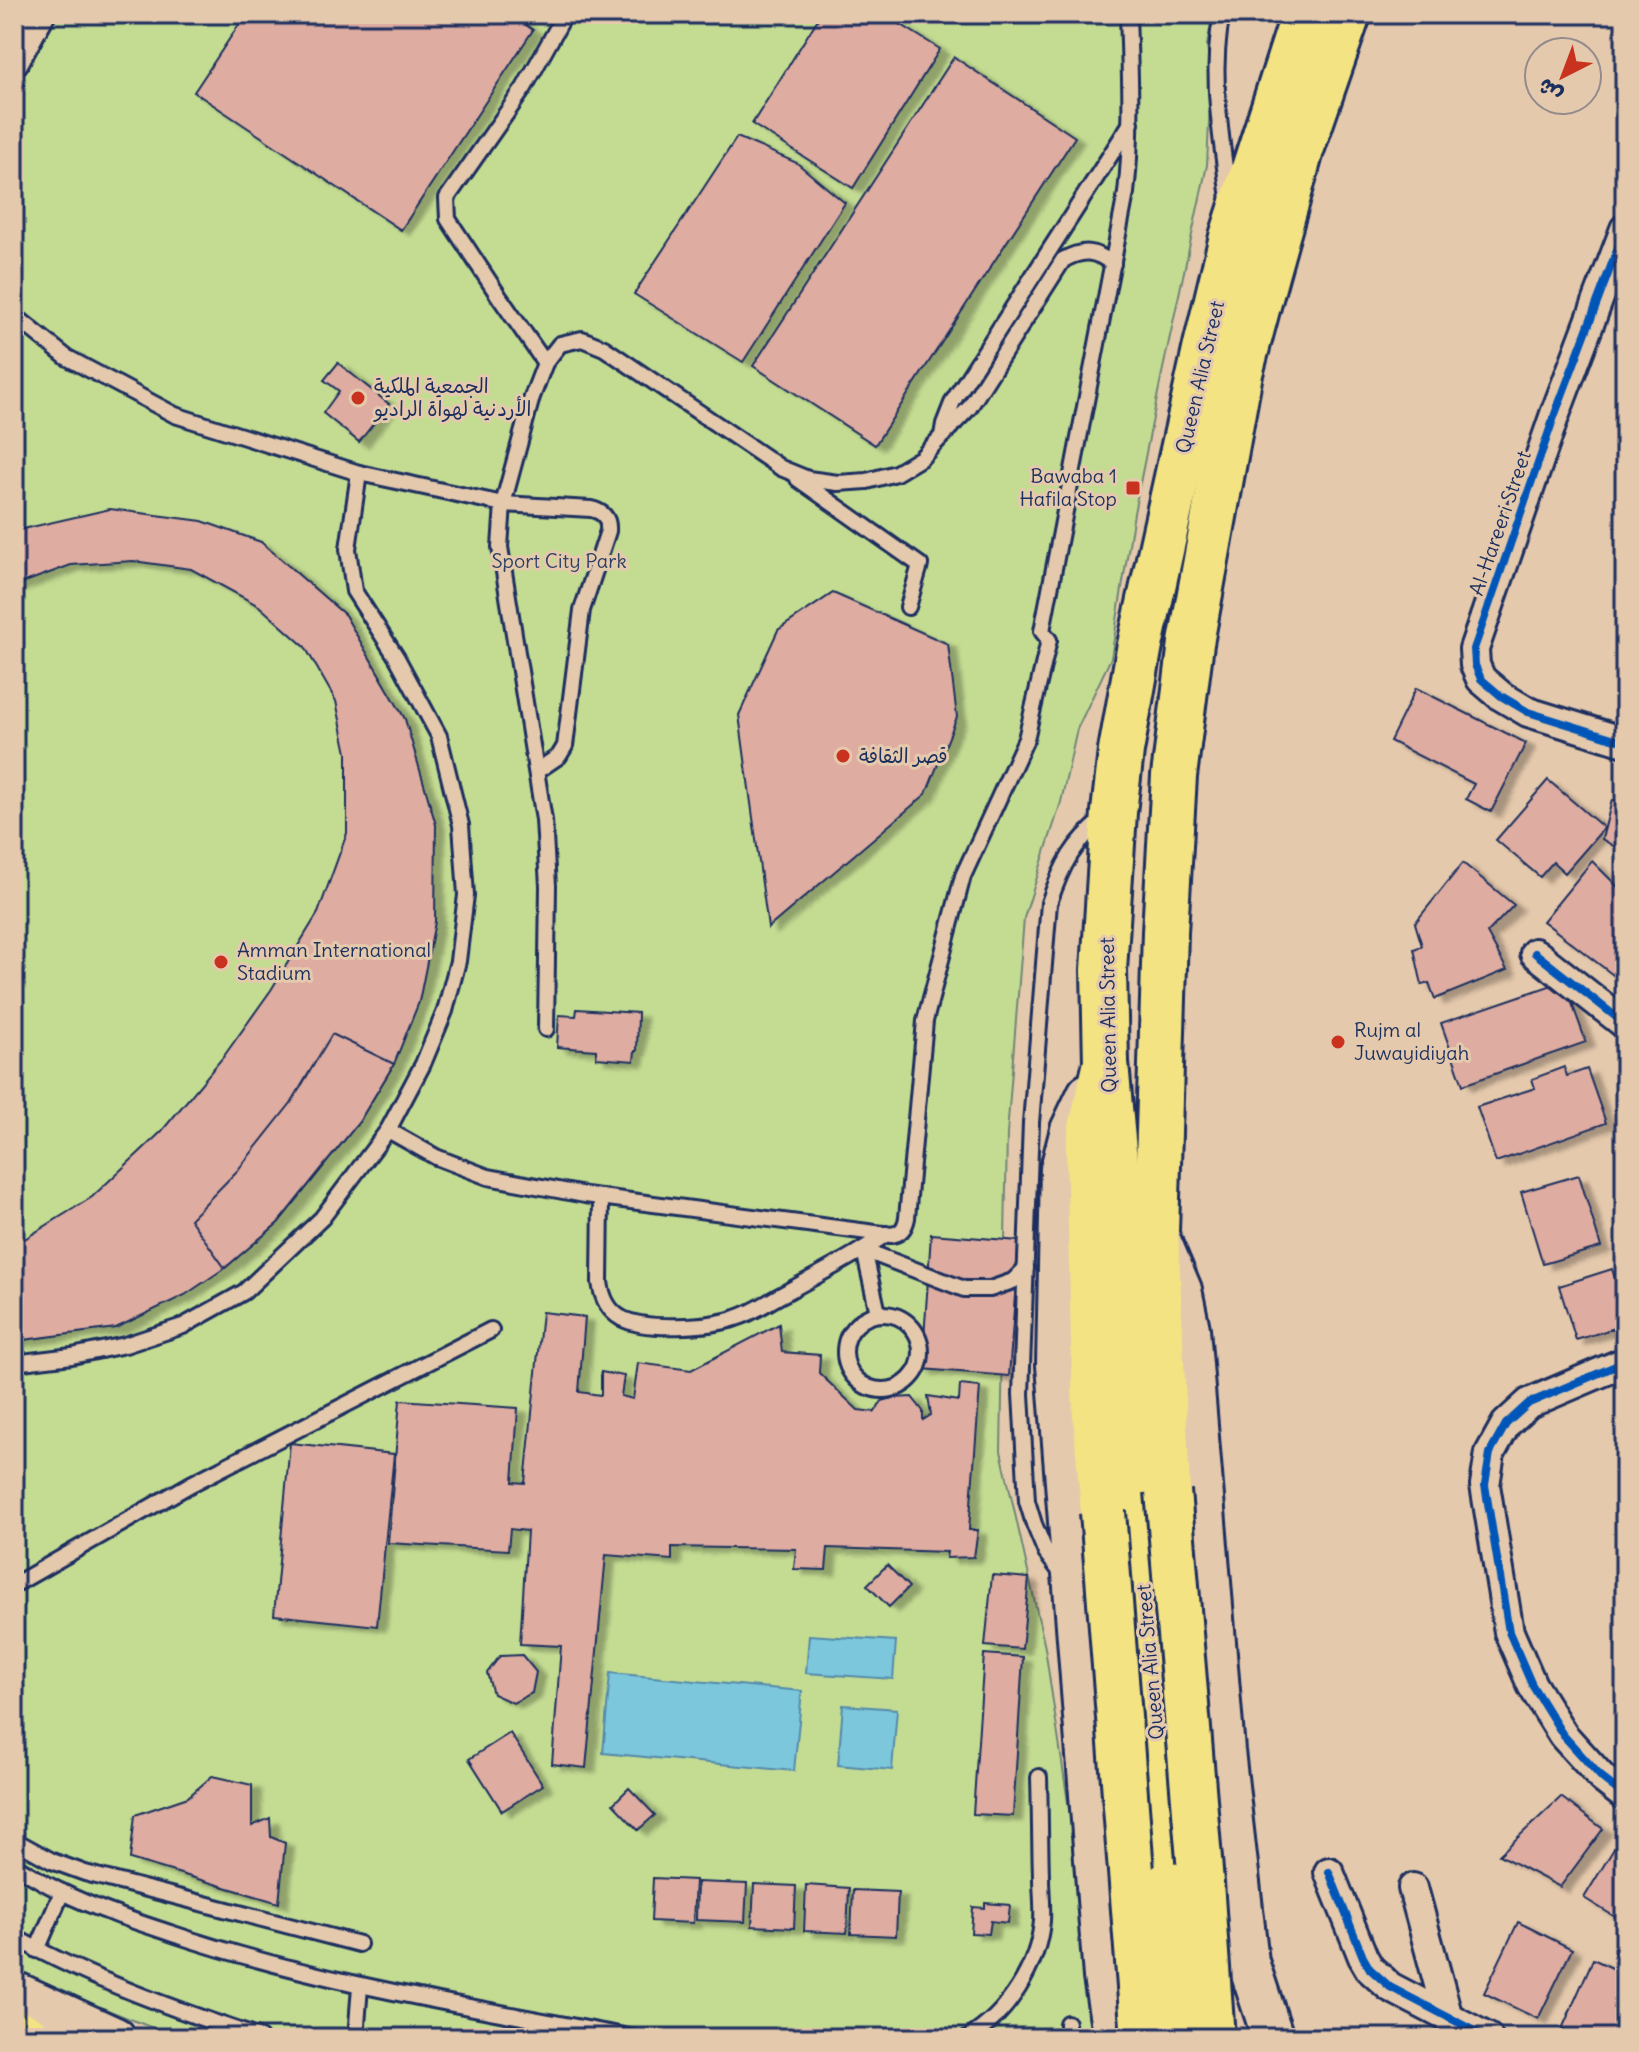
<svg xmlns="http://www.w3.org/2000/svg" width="1639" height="2052" font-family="Delius,'Playpen Sans Arabic',sans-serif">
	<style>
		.green { fill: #c4dc92; stroke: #708678; stroke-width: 2 }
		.water { fill: #7cc7dc; stroke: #558aaa; stroke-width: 2 }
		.building { fill: #deaca0; stroke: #1b2f5e; stroke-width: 2; filter: url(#shadow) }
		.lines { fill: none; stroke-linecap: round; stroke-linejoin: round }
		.service-casing { stroke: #1b2f5e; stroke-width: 20 }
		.minor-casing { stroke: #1b2f5e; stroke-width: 34 }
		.secondary-casing { stroke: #1b2f5e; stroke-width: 46 }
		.primary-casing { stroke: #1b2f5e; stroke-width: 50 }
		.trunk-casing { stroke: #1b2f5e; stroke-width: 50 }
		.service { stroke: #e5c9ac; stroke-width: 14 }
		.minor { stroke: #e5c9ac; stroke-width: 28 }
		.secondary { stroke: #e5c9ac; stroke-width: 40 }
		.primary { stroke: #f4e382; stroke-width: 44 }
		.trunk { stroke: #f4e382; stroke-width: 44 }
		.primary-bridge-casing { stroke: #1b2f5e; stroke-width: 50; stroke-linecap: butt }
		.trunk-bridge-casing { stroke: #1b2f5e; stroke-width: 50; stroke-linecap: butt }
		.primary-bridge { stroke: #f4e382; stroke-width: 44 }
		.trunk-bridge { stroke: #f4e382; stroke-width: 44 }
		.cycleway-casing { stroke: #e5c9ac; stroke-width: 13 }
		.cycleway { stroke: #0057b8; stroke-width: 8 }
		.poi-dot { fill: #c8321e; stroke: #e5c9ac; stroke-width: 3 }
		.labels { text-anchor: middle; stroke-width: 6; stroke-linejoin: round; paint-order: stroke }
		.street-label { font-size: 20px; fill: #1b2f5e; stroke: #e5c9ac }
		.poi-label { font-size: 20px; fill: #1b2f5e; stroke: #e5c9ac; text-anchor: start }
		.park-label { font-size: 20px; fill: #2c4063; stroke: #e5c9ac }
	</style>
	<defs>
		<filter id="shadow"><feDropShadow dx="9" dy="5" stdDeviation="2" flood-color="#0004"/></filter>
	</defs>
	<rect width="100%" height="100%" fill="#e5c9ac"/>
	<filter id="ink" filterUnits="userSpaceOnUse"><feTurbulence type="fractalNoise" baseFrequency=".0125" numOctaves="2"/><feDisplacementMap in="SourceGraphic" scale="16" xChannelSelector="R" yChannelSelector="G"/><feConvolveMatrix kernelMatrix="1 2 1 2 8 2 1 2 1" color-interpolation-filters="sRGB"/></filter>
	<g filter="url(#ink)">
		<!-- green -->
		<polygon class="green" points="14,14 1213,14 1207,45 1211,79 1207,165 1161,378 1134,513 1111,658 1077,729 1061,802 1024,918 1007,1134 1001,1451 1045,1648 1093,1971 1092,2038 178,2038 32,1980 14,1970"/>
		<!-- water -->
		<g class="water">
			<polygon points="809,1635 896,1641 893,1679 806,1673"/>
			<polygon points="610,1673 802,1691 794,1771 603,1753"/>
			<polygon points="843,1705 897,1709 892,1770 838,1765"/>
		</g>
		<!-- building -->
		<g class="building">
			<polygon points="246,14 510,14 533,30 401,230 194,92"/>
			<polygon points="821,14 884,14 940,49 853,188 752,124"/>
			<polygon points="954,57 1075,137 875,445 753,366"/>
			<polygon points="737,137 797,163 845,203 743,362 634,294"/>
			<polygon points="338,363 389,404 359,442 323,413 339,391 324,380"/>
			<polygon points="110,509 202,521 261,542 345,615 405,719 436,825 435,922 419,1002 394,1064 359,1122 278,1223 225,1268 185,1295 116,1328 15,1341 14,1242 26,1238 92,1197 161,1132 224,1056 271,990 318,913 347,833 347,753 336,701 305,647 259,606 191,569 133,561 71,565 14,586 14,531"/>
			<polygon points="833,593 948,644 957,717 926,794 768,928 739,715 778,630"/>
			<polygon points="1416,688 1526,743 1491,812 1466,799 1474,784 1390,741"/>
			<polygon points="1548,780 1604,828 1565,873 1553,862 1540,877 1496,840"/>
			<polygon points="1612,800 1625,802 1625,853 1602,839"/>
			<polygon points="1592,861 1625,894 1625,969 1617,978 1543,921"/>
			<polygon points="1463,863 1514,905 1487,933 1507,970 1435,999 1429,983 1422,985 1414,949 1422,946 1415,923"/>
			<polygon points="1564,981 1586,1042 1463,1085 1441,1023"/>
			<polygon points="577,1009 638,1013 637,1051 635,1051 634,1061 596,1058 596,1050 557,1047 559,1015 576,1016"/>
			<polygon points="332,1034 394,1064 359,1122 278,1223 225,1268 190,1219 237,1171 291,1103"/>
			<polygon points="1564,1067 1567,1076 1587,1069 1606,1123 1496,1162 1477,1107 1535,1088 1532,1079"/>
			<polygon points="1579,1175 1601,1247 1543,1264 1521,1192"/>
			<polygon points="931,1234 1019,1241 1009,1376 922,1369"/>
			<polygon points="1612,1269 1625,1309 1625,1325 1576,1340 1559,1286"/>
			<polygon points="542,1312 585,1317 579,1392 601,1395 601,1372 624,1376 621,1396 633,1399 638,1363 691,1370 779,1324 782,1352 820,1355 819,1373 858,1410 875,1412 882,1401 893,1398 912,1397 923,1411 923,1420 931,1415 928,1396 959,1401 960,1385 980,1387 969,1530 978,1530 974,1557 946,1558 947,1552 828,1548 826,1570 794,1569 796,1549 672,1547 672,1560 606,1555 586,1768 552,1764 561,1646 520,1644 527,1531 510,1529 508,1550 388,1543 400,1400 518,1408 513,1482 525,1483"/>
			<polygon points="290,1443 394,1454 377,1626 274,1615"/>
			<polygon points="887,1565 909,1587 889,1607 867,1585"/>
			<polygon points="992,1575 1029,1578 1022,1649 985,1646"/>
			<polygon points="984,1654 1023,1657 1013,1816 973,1814"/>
			<polygon points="522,1655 536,1672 532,1693 513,1703 493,1694 487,1673 500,1656"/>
			<polygon points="510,1733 543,1785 502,1811 469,1759"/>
			<polygon points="212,1776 252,1785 252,1826 270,1818 271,1837 285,1843 279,1903 130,1859 135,1815 188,1797"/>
			<polygon points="629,1788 655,1815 638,1830 613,1804"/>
			<polygon points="1561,1797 1603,1829 1560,1887 1499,1855"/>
			<polygon points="1618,1842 1625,1846 1625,1923 1584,1898"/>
			<polygon points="653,1878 695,1880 693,1923 651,1921"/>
			<polygon points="697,1882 747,1884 745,1922 696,1920"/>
			<polygon points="754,1884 796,1886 794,1928 752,1926"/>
			<polygon points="806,1885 849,1888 847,1933 804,1931"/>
			<polygon points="853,1890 898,1892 896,1936 851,1934"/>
			<polygon points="985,1903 1010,1905 1008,1923 991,1921 989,1934 971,1933 973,1907 985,1908"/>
			<polygon points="1518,1922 1572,1949 1538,2019 1484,1993"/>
			<polygon points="1593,1959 1625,1974 1625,2038 1558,2038"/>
		</g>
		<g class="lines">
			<defs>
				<g id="service">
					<path d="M1222 14C1209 76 1222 138 1229 200"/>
					<polyline points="14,315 66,357 175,415 359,473 503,504 500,547 544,820 548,886 546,1029"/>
					<polyline points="545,363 500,298 448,219 447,198 524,88 565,14"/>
					<polyline points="942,436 944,424 953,401 1131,123"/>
					<polyline points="798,479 920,565 908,607"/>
					<path d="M537 771 559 756 565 746 582 610 608 531C609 518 604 512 591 509L503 504 532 397 545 363 560 344 582 339 604 348 781 468 808 479 838 483 867 481 896 473 921 458 969 408 1063 260C1083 249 1095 250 1113 264"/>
					<path d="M388 1130 436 1157 488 1177 585 1195 891 1235C901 1234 905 1228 907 1218L925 1021 963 876 1026 739 1049 640 1042 631 1126 193C1133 133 1130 74 1128 14"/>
					<path d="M601 1197 600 1282C602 1297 607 1310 621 1318 645 1331 710 1327 736 1318 753 1313 769 1301 785 1293 819 1274 854 1257 886 1234"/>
					<polyline points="864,1250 964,1289 990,1289 1013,1281 1026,1268"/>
					<polyline points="864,1250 878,1313"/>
					<circle cx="883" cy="1352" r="38"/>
					<polyline points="14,1361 22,1362 72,1356 125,1345 183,1326 244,1292 322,1218 388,1130 423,1064 445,1011 458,961 466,895 461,825 439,736 397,658 354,591 348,549 359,473"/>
					<path d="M1062 1574 1046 1553 1034 1524 1027 1501 1021 1394 1031 1123 1049 903C1062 865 1073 843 1104 819"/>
					<polyline points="14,1585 191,1484 491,1330"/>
					<polyline points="14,1840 52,1861 85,1873 359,1944"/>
					<path d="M14 1865C30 1874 45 1884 62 1892 96 1909 134 1921 170 1933 321 1984 478 2008 634 2038"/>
					<path d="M14 1937C92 1980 176 2010 260 2038"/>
					<polyline points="37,1950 62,1892"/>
					<polyline points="356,2038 360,1986"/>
					<path d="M968 2038C1007 2015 1038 1967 1042 1921 1043 1906 1041 1891 1041 1877 1040 1844 1040 1810 1039 1777"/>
					<polyline points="1067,2038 1067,2023"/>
				</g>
				<g id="minor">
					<polyline points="14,61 40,14"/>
					<polyline points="1625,229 1555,414 1474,649 1475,665 1481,679 1501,696 1528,712 1625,742"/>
					<polyline points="1535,953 1625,1024"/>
					<polyline points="1625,1362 1529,1403 1506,1424 1490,1453 1485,1485 1509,1632 1532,1685 1563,1735 1602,1778 1625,1796"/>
					<polyline points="1329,1872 1363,1957 1370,1969 1390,1987 1488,2038"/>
					<polyline points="1413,1888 1448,2018"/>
				</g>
				<g id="secondary">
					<polyline points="1088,1094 1071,1130 1061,1169 1057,1365 1104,1977 1114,2038"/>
					<polyline points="1159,1238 1181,1290 1189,1329 1224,1751 1248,1962 1273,2038"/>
					<polyline points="14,1992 115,2038"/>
				</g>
				<g id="primary">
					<polyline points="1168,1491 1156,1232 1165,932 1174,776 1191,643 1240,373 1266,275 1301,150 1348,14"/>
					<polyline points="1168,1884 1137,1499 1127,1295 1106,1063 1104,970 1114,812 1121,751 1139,650 1206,346 1232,237 1304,14"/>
				</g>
				<g id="trunk">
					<polyline points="1103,1512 1095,1415 1088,1149 1091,1128 1106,1063"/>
					<polyline points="14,2031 29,2038"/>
				</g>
			</defs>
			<!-- service casing -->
			<use href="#service" class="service-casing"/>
			<!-- minor casing -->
			<use href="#minor" class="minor-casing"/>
			<!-- secondary casing -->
			<use href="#secondary" class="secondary-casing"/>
			<!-- primary casing -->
			<use href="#primary" class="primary-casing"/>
			<!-- trunk casing -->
			<use href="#trunk" class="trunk-casing"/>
			<!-- service -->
			<use href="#service" class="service"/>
			<!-- minor -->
			<use href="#minor" class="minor"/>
			<!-- secondary -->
			<use href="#secondary" class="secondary"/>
			<!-- primary -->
			<use href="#primary" class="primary"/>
			<!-- trunk -->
			<use href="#trunk" class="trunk"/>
			<defs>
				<g id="primary-bridge">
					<polyline points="1168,1491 1201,1883 1212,2038"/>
					<polyline points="1168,1884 1178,2038"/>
				</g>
				<polyline id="trunk-bridge" points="1103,1512 1144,2038"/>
			</defs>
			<!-- primary-bridge casing -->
			<use href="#primary-bridge" class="primary-bridge-casing"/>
			<!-- trunk-bridge casing -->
			<use href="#trunk-bridge" class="trunk-bridge-casing"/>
			<!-- primary-bridge -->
			<use href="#primary-bridge" class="primary-bridge"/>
			<!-- trunk-bridge -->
			<use href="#trunk-bridge" class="trunk-bridge"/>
			<defs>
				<g id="cycleway">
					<polyline points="1625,229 1555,414 1474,649 1475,665 1481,679 1501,696 1528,712 1625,742"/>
					<polyline points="1535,953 1625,1024"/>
					<polyline points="1625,1362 1529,1403 1506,1424 1490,1453 1485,1485 1509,1632 1532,1685 1563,1735 1602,1778 1625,1796"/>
					<polyline points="1329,1872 1363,1957 1370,1969 1390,1987 1488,2038"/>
				</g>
			</defs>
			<!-- cycleway casing -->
			<use href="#cycleway" class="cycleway-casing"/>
			<!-- cycleway -->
			<use href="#cycleway" class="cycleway"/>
		</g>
	</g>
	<!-- markers -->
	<g class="poi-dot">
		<circle cx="358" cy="398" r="8"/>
		<rect x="1125" y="480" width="16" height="16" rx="4"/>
		<circle cx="843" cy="756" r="8"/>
		<circle cx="221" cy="962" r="8"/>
		<circle cx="1338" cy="1042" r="8"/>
	</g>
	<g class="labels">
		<!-- street labels -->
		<g class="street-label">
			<text transform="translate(1200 377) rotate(-77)" y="7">Queen Alia Street</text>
			<text transform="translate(1500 523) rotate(-71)" y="7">Al-Hareeri Street</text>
			<text transform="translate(1108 1015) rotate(-91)" y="7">Queen Alia Street</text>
			<text transform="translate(1150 1662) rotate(-95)" y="7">Queen Alia Street</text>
		</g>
		<!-- poi labels -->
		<g class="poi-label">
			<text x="374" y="393">الجمعية الملكية<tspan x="374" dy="23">الأردنية لهواة الراديو</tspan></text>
			<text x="1117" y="483" text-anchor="end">Bawaba 1<tspan x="1117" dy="23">Hafila Stop</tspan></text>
			<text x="859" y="763">قصر الثقافة</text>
			<text x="237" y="957">Amman International<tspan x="237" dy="23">Stadium</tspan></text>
			<text x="1354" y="1037">Rujm al<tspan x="1354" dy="23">Juwayidiyah</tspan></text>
		</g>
		<!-- park labels -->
		<g class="park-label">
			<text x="559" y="568">Sport City Park</text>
		</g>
	</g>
	<!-- margin -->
	<rect width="1639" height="2052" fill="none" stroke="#e5c9ac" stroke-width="48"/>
	<rect x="24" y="24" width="1591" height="2004" fill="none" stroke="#1b2f5e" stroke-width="3" filter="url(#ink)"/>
	<!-- north arrow -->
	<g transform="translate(1563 76) rotate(222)"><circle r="38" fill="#e5c9ac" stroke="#948b8d" stroke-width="2"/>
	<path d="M0-6L14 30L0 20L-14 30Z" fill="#c8321e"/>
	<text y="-12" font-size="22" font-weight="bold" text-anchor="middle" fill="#1b2f5e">ش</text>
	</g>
</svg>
